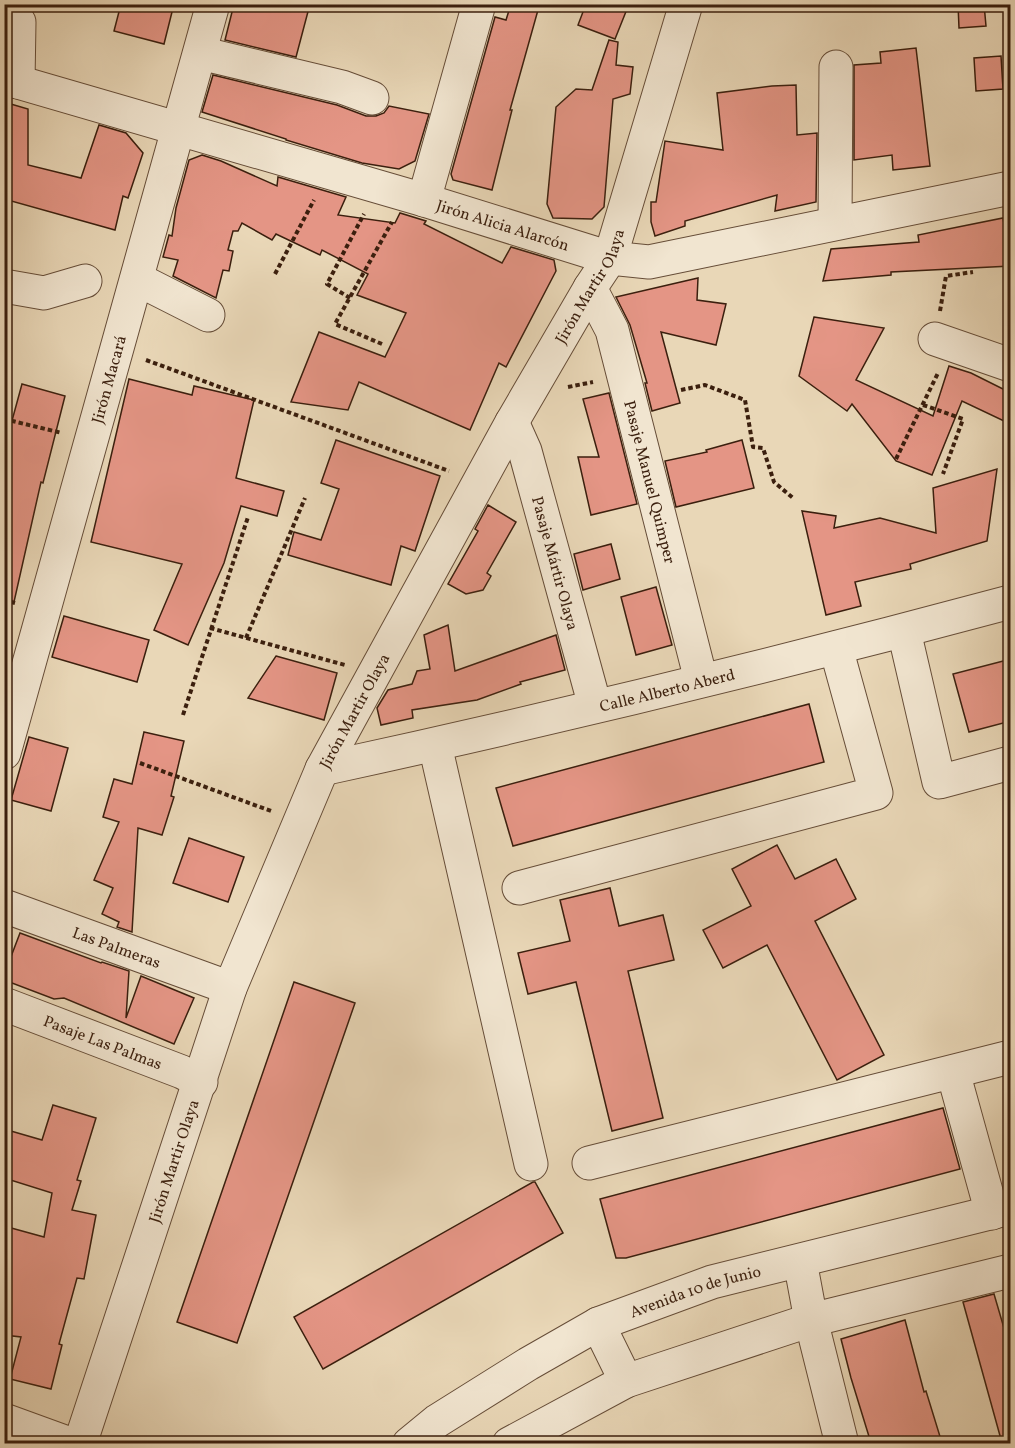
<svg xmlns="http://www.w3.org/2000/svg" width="1015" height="1448" font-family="Vollkorn,serif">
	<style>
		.building { fill: #e49585; stroke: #3b1f0e; stroke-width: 1.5 }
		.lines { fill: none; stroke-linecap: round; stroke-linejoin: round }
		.minor-casing { stroke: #664d38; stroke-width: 35 }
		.path { stroke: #3b1f0e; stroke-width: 4; stroke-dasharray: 4.5 3; stroke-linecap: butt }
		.minor { stroke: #f1e5d0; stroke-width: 33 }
		.labels { text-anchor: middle; stroke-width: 5; stroke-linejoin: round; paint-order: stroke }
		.street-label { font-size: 16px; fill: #3b1f0e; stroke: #f1e5d0 }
	</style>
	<rect width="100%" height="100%" fill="#e9d7b7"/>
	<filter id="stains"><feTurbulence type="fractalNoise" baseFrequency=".00333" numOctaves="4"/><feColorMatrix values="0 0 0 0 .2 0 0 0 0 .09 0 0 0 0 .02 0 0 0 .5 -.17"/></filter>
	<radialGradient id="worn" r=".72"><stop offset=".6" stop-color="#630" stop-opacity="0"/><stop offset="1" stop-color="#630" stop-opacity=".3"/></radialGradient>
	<!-- building -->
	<g class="building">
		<polygon points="121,4 160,4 173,8 164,44 114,31"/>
		<polygon points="234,4 310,4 296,57 225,40"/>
		<polygon points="511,4 521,4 538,10 510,110 512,110 492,190 453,180 451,174 495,17 506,20"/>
		<polygon points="586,4 629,4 615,39 578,25"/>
		<polygon points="958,4 984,4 986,26 959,28"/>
		<polygon points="609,40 618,42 616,65 633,67 630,94 613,99 604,207 592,219 553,218 547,204 556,107 576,89 592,90"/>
		<polygon points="916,48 930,166 893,170 892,155 854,160 854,65 881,63 880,52"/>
		<polygon points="1001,56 1003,89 976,91 974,58"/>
		<polygon points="213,75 337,105 366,116 376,116 384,113 389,106 429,114 415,161 399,169 362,163 286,140 286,139 202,112"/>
		<polygon points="796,85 797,135 817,133 816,202 775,211 777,195 685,221 685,226 655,236 651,222 651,202 656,202 665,141 723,150 717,93 772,86"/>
		<polygon points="4,102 28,109 28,165 81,178 99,125 126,133 143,153 128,198 123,196 115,230 4,199"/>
		<polygon points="202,155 221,161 277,186 278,177 346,197 338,215 395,223 400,213 426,221 424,224 502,263 511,247 554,260 556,271 506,367 499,363 470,430 359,382 348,410 291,402 319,332 385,357 406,313 357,295 368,274 322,250 320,255 276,234 272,240 242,223 238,231 233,231 228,250 233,251 229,271 223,270 216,298 173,276 178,260 163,257 169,235 172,236 176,208 189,160"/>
		<polygon points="1003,218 1011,266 891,272 891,275 823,281 831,249 919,242 918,235"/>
		<polygon points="698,278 697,300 726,304 716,345 661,332 680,403 652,411 645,383 647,383 630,325 616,297"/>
		<polygon points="814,317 884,328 856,380 933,416 949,366 971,373 1011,393 1011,406 1004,421 962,401 932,475 896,461 852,404 847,411 799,376"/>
		<polygon points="129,379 192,395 194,386 254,400 236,478 284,491 277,516 241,506 224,563 188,645 154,630 182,564 91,542"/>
		<polygon points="22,384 65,396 43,483 41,482 14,602 4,601 4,426 10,428"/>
		<polygon points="609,393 637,504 591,515 578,457 599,457 583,399"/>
		<polygon points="336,440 440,476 415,551 401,546 391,585 288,555 294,532 321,540 339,489 321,483"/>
		<polygon points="742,440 754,488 676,507 665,461 707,452 706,450"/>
		<polygon points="997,469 987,541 910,564 911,569 855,582 861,606 826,615 802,511 836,516 834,528 880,518 936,533 933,488"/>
		<polygon points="488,505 516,522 487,573 491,576 483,590 466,594 448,584 478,531 475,529"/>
		<polygon points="611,544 620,579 583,590 574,554"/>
		<polygon points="656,587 672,645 636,655 621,597"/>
		<polygon points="64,616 149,640 137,682 52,657"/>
		<polygon points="448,625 455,671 556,635 565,670 520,682 521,684 477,700 412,710 413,718 381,725 377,708 388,690 412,684 417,671 430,669 424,635"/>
		<polygon points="276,656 337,673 324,720 248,698"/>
		<polygon points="1011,659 1011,721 969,732 953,674"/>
		<polygon points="809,704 824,762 513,846 496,788"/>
		<polygon points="144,732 184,741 171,796 174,797 162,835 138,828 132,932 117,927 119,922 102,914 113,888 94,880 119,822 103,817 114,779 132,784"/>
		<polygon points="29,737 68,748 51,811 11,800"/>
		<polygon points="189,838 244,857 228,902 173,883"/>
		<polygon points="777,845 795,879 836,859 856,899 815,921 884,1055 837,1080 767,945 723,968 703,930 751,906 732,869"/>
		<polygon points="610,888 619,926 663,915 674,960 628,971 663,1118 612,1131 576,982 528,994 518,953 570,941 560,900"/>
		<polygon points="20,933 101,963 102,962 129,971 126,1018 141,976 194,998 174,1044 64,998 54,999 4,980 4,975"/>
		<polygon points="294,982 355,1003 237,1343 177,1322"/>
		<polygon points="53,1105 96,1118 77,1180 81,1181 72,1210 96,1215 84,1279 77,1278 59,1344 62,1345 51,1389 10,1379 21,1337 4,1335 4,1226 44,1237 52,1193 4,1178 4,1129 42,1140"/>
		<polygon points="943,1108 960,1169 626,1258 616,1258 600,1199"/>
		<polygon points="533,1182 535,1182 563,1233 323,1369 294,1317"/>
		<polygon points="994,1294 1011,1352 1011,1443 1002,1443 963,1302"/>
		<polygon points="905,1320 924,1392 926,1391 942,1443 871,1443 851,1378 841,1339"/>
	</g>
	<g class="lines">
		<defs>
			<g id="minor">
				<polyline points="200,53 342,87 372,98"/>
				<path id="s1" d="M4 78 424 200 610 258 649 262 1010 188"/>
				<polyline points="18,82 19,22"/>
				<polyline points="424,200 479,4"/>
				<polyline points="835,223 836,67"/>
				<polyline points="137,279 208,315"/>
				<polyline points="4,286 44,293 85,281"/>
				<path id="s2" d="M590 288 612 330 701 680"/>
				<polyline points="935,339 1010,365"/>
				<path id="s3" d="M512 422 525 451 595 706"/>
				<polyline points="904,631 939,782 1010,763"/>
				<polyline points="435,745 531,1164"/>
				<path id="s4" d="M4 753 213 4"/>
				<path id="s5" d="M322 769C553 719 783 663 1010 602"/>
				<polyline points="519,888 876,793 836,648"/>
				<path id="s6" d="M4 906 230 988"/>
				<path id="s7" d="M4 1004 182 1072 201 1082"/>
				<polyline points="953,1072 992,1213"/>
				<polyline points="589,1163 1010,1057"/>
				<polyline points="800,1261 811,1320 842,1444"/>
				<polyline points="598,1324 626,1381"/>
				<polyline points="4,1420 70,1444"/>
				<path id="s8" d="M80 1444 230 988 322 769 512 422 590 288 610 258 686 4"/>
				<path id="s9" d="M409 1444 437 1421 528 1364 598 1324 712 1282 1010 1208"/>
				<polyline points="509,1444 626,1381 811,1320 1010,1271"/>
			</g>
		</defs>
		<!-- minor casing -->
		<use href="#minor" class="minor-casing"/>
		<!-- path -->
		<g class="path">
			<polyline points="275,274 314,200"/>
			<polyline points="350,298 327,284 364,214"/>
			<polyline points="940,311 946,276 973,272"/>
			<polyline points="382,344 335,324 392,222"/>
			<polyline points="146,360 449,471"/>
			<polyline points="568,387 593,382"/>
			<polyline points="681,390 705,385 745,400 753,447 763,448 774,482 793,498"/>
			<polyline points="923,405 963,419 943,474"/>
			<polyline points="4,419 62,433"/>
			<polyline points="896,459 938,373"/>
			<polyline points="4,600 15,603"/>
			<polyline points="210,628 345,665"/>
			<polyline points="246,638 305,498"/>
			<polyline points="183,715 248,517"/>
			<polyline points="140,763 271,811"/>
		</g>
		<!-- minor -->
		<use href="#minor" class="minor"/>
	</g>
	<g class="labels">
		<!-- street labels -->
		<g class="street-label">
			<text dy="6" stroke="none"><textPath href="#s1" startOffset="520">Jirón Alicia Alarcón</textPath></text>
			<text dy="6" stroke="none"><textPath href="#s8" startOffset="1270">Jirón Martir Olaya</textPath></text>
			<text dy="6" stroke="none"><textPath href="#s4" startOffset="388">Jirón Macará</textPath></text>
			<text dy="6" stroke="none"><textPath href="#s2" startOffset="204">Pasaje Manuel Quimper</textPath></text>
			<text dy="6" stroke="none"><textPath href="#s3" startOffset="148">Pasaje Mártir Olaya</textPath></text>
			<text dy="6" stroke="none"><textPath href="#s5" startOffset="354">Calle Alberto Aberd</textPath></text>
			<text dy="6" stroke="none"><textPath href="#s8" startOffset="784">Jirón Martir Olaya</textPath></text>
			<text dy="6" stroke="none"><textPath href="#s6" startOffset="120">Las Palmeras</textPath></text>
			<text dy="6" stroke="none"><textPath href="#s7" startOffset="106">Pasaje Las Palmas</textPath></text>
			<text dy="6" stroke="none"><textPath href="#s8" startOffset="298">Jirón Martir Olaya</textPath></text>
			<text dy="6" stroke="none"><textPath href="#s9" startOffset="327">Avenida 10 de Junio</textPath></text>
		</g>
	</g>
	<!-- margin -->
	<rect width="1015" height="1448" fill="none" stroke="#e9d7b7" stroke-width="24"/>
	<rect x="6" y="6" width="1003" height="1436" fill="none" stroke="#3b1f0e" stroke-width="3"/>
	<rect x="12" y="12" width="991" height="1424" fill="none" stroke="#3b1f0e" stroke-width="1.5"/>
	<rect width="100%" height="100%" filter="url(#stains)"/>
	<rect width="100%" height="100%" fill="url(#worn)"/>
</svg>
